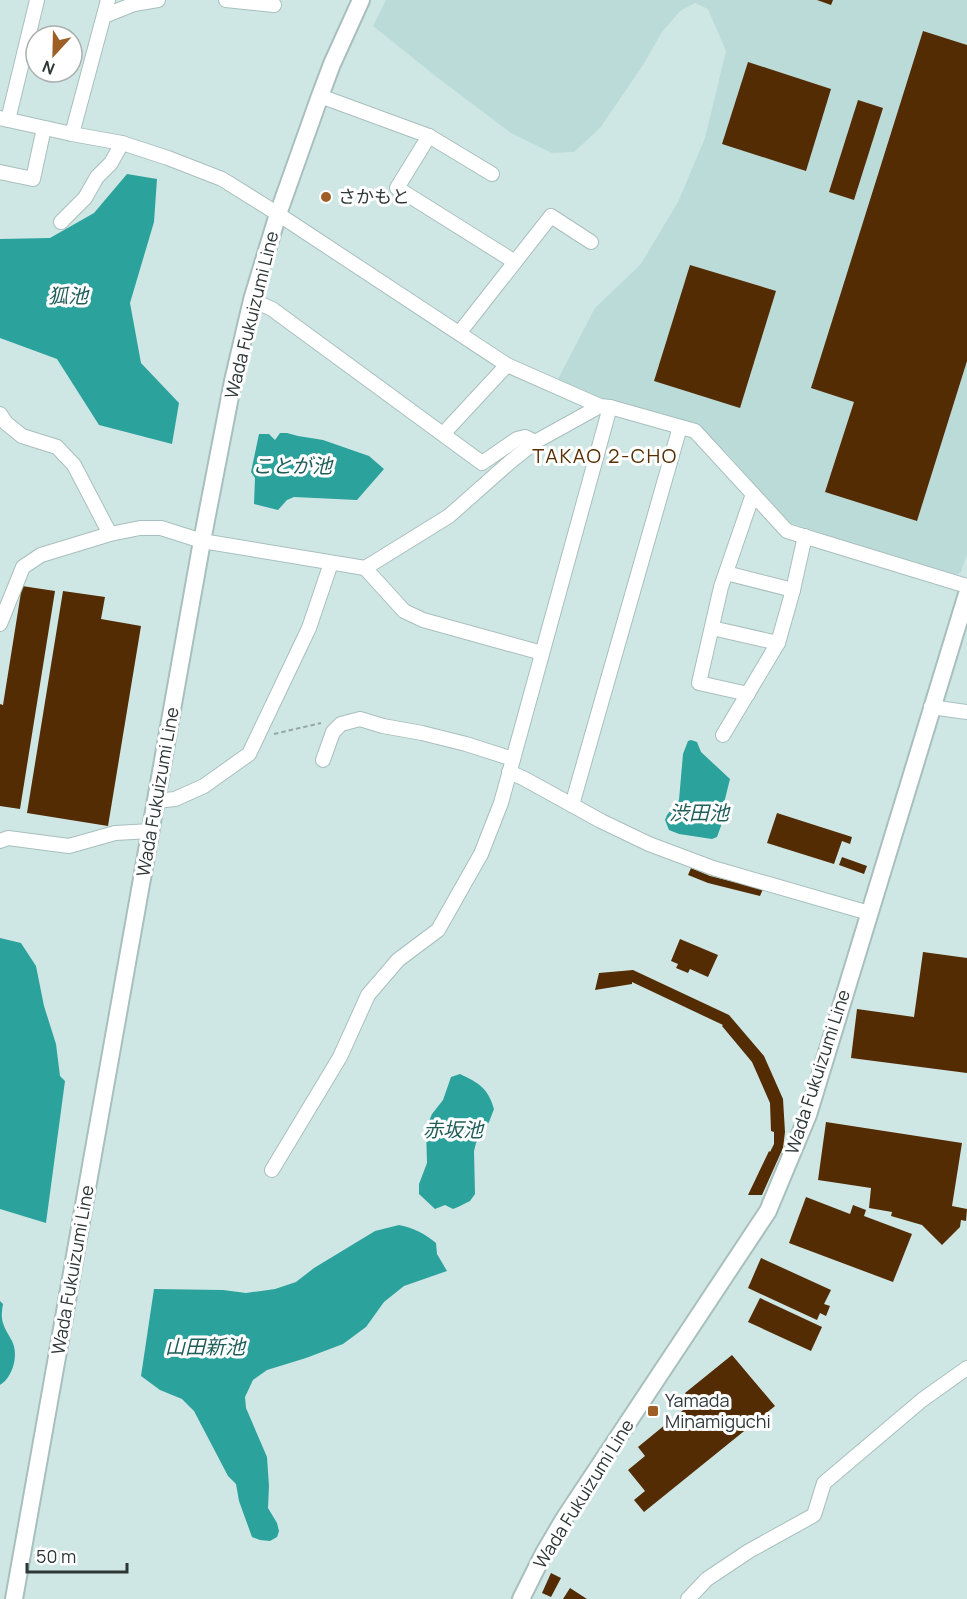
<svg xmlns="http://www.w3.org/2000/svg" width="967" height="1599" font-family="Manrope,'Noto Sans JP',sans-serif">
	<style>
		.built { fill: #badbd8 }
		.water { fill: #2ca29d }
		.building { fill: #532c04 }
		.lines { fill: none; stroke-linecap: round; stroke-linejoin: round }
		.minor-casing { stroke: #a8bfbd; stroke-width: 16 }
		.major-casing { stroke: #a8bfbd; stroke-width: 20 }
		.path { stroke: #94a7a4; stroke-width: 2; stroke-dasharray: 4.5 3; stroke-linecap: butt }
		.minor { stroke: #fff; stroke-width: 14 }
		.major { stroke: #fff; stroke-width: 16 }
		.poi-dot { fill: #9d5f26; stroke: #fff; stroke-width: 2 }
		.labels { text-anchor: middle; stroke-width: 6; stroke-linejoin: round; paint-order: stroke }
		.poi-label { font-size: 18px; fill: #2d3736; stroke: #fff; text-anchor: start }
		.street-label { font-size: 18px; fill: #2d3736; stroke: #fff }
		.water-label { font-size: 20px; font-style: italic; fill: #205e5a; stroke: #fff }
		.neighbourhood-label { font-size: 20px; letter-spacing: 1.5px; fill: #582f04; stroke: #fff }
	</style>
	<rect width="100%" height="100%" fill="#cfe7e4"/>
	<!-- built -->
	<polygon class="built" points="386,0 967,0 967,554 961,572 953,577 788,522 727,453 695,426 611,402 558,379 595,308 641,264 678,202 705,138 726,51 708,9 695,3 680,11 662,32 643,65 600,128 574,152 552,153 511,133 438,78 373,26"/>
	<!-- water -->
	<g class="water">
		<polygon points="127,174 157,179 154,222 130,303 141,363 179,403 172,444 99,425 57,359 0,338 0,239 50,238 94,213"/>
		<polygon points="280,433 287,433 298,436 323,440 369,456 384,469 357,500 294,497 287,500 278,510 254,504 255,478 251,472 259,434 269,434 275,440"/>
		<polygon points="691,740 697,742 701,752 730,779 722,811 721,826 717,837 712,839 679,834 669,830 665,820 667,815 679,800 683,754 688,741"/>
		<polygon points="0,938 21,943 36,966 44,1006 56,1044 60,1076 65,1081 46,1223 0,1209"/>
		<path d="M460 1074C479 1083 488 1088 494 1109L489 1122 476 1143 474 1151 475 1194 470 1201 458 1207 453 1209 445 1205 435 1209 419 1194V1184L427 1163 426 1128 432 1114 443 1100 451 1077Z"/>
		<path d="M399 1225C414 1228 424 1233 436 1243L437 1254 447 1271 404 1286 384 1302 366 1327 343 1344 306 1358 267 1370 253 1380 245 1397 246 1408 267 1457 269 1486 268 1508 277 1523 279 1531 277 1537 270 1541 260 1540 252 1537 239 1501 236 1484 228 1476 194 1411 182 1399 160 1390 141 1376 154 1289 223 1290 246 1293 275 1289 296 1282 314 1268 375 1231Z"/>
		<path d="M0 1301 3 1304C2 1310 1 1317 3 1323 5 1330 9 1335 12 1341 19 1355 13 1377 0 1385Z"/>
	</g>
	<!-- building -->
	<g class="building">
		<polygon points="817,0 833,0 831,5"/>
		<polygon points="923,31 967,45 967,361 917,521 825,492 854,402 811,388"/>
		<polygon points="748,62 831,89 806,171 722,144"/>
		<polygon points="858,100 883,108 854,200 829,192"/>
		<polygon points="690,265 776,291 740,408 654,381"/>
		<polygon points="22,586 55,591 20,809 0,806 0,704 3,705"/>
		<polygon points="63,591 105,597 101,619 141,626 108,826 27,813"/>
		<polygon points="777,813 852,837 850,844 842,841 834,864 767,843"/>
		<polygon points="842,857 867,866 864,874 839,865"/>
		<polygon points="691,868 710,876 763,889 760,896 708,883 688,875"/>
		<polygon points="680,939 718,955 708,977 690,969 688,973 676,968 678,964 671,961"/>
		<polygon points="923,952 967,958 967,1073 851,1058 857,1009 914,1017"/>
		<polygon points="633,970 729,1015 764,1056 783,1099 785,1132 783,1148 762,1195 748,1195 769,1151 770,1152 774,1144 774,1132 771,1131 770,1103 752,1062 722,1026 723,1025 632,982 632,984 595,990 599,973"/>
		<polygon points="826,1122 962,1143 952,1206 967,1209 966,1221 961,1220 960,1227 942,1245 922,1225 891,1216 892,1212 869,1208 871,1188 818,1180"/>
		<polygon points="806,1197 850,1214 853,1205 866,1210 864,1216 912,1234 893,1282 789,1243"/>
		<polygon points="761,1258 831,1290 824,1304 830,1306 826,1316 820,1313 817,1320 748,1288"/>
		<polygon points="760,1298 822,1327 811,1351 748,1322"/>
		<polygon points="732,1355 775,1406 644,1512 634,1500 645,1491 628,1470 645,1456 638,1447 693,1402 685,1393"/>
		<polygon points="551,1573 561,1578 551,1597 542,1593"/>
		<polygon points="570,1588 587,1599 563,1599"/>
	</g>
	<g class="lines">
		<defs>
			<g id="minor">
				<polyline points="226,0 274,5"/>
				<polyline points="104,16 134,4 158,0"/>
				<polyline points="320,96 429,136 492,174"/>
				<polyline points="0,118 72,134 122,143 168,158 222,179 278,214 507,365 600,406 610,407 695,431 787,531 967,586"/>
				<polyline points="8,120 37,0"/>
				<polyline points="72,134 108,0"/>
				<polyline points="429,136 397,188 515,262"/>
				<polyline points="0,172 33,179 44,128"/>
				<polyline points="61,222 85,198 97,177 111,163 122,143"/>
				<polyline points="252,300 272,309 482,463 517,439 525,437 535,442"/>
				<polyline points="460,332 551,216 591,242"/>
				<polyline points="0,414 6,423 22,436 57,447 74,465 110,534"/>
				<polyline points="443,434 507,365"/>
				<polyline points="365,568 404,611 423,620 542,653"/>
				<polyline points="726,573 793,590"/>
				<polyline points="0,624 23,567 41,555 110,534 140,528 161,528 202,541 365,568 449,516 510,462 535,442 600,406"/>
				<polyline points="712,628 778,643"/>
				<polyline points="748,694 699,683 721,587 753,494"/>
				<polyline points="931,707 967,712"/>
				<polyline points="723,735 778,643 793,590 805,536"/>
				<polyline points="323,760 333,732 341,724 360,719 383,726 422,733 466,744 513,759"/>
				<polyline points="509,772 523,778 601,821 649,844 713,868 869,913"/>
				<polyline points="156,801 175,799 204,786 249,754 309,628 331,563"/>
				<polyline points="572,805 680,427"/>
				<polyline points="0,841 8,838 69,846 115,833 151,831"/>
				<polyline points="272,1170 340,1057 368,995 398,960 438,930 481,854 501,803 610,407"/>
				<polyline points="688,1599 707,1579 749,1551 814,1515 824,1483 922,1400 967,1368"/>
			</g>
			<g id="major">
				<polyline points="14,1599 202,541 233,381 252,300 278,214 320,96 332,64 361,0"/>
				<polyline points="521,1599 544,1553 564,1519 768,1211 808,1115 967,594"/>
			</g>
		</defs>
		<!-- minor casing -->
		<use href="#minor" class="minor-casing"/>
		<!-- major casing -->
		<use href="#major" class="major-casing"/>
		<!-- path -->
		<polyline class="path" points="274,734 321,723"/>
		<!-- minor -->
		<use href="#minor" class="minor"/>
		<!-- major -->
		<use href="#major" class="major"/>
	</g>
	<!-- markers -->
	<g class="poi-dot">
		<circle cx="326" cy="197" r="6"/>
		<rect x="647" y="1405" width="12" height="12" rx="3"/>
	</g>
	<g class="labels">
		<!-- poi labels -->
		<g class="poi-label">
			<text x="338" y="203">さかもと</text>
			<text x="665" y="1407">Yamada<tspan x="665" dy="21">Minamiguchi</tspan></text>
		</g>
		<!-- street labels -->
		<g class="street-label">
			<text transform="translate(252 315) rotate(-76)" y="6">Wada Fukuizumi Line</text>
			<text transform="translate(158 792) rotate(-80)" y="6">Wada Fukuizumi Line</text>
			<text transform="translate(818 1072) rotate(-72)" y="6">Wada Fukuizumi Line</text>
			<text transform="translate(73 1270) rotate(-80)" y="6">Wada Fukuizumi Line</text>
			<text transform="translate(584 1494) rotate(-58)" y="6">Wada Fukuizumi Line</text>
		</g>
		<!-- water labels -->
		<g class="water-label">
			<text x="68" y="303">狐池</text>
			<text x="292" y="473">ことが池</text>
			<text x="699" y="820">渋田池</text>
			<text x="453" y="1137">赤坂池</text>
			<text x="205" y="1354">山田新池</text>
		</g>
		<!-- neighbourhood labels -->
		<g class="neighbourhood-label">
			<text x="605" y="463">TAKAO 2-CHO</text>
		</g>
	</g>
	<!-- north arrow -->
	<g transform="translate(54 54) rotate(202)"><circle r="28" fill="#ffffff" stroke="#abafaf" stroke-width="1.5"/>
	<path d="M0-4.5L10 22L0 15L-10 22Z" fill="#9d5f26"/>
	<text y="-9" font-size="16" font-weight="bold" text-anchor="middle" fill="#2d3736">N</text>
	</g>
	<!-- scale -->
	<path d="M27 1563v9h100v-9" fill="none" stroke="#2d3736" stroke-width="3"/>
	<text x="36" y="1563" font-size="18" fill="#2d3736" stroke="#ffffff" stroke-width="4.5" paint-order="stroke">50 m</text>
</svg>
